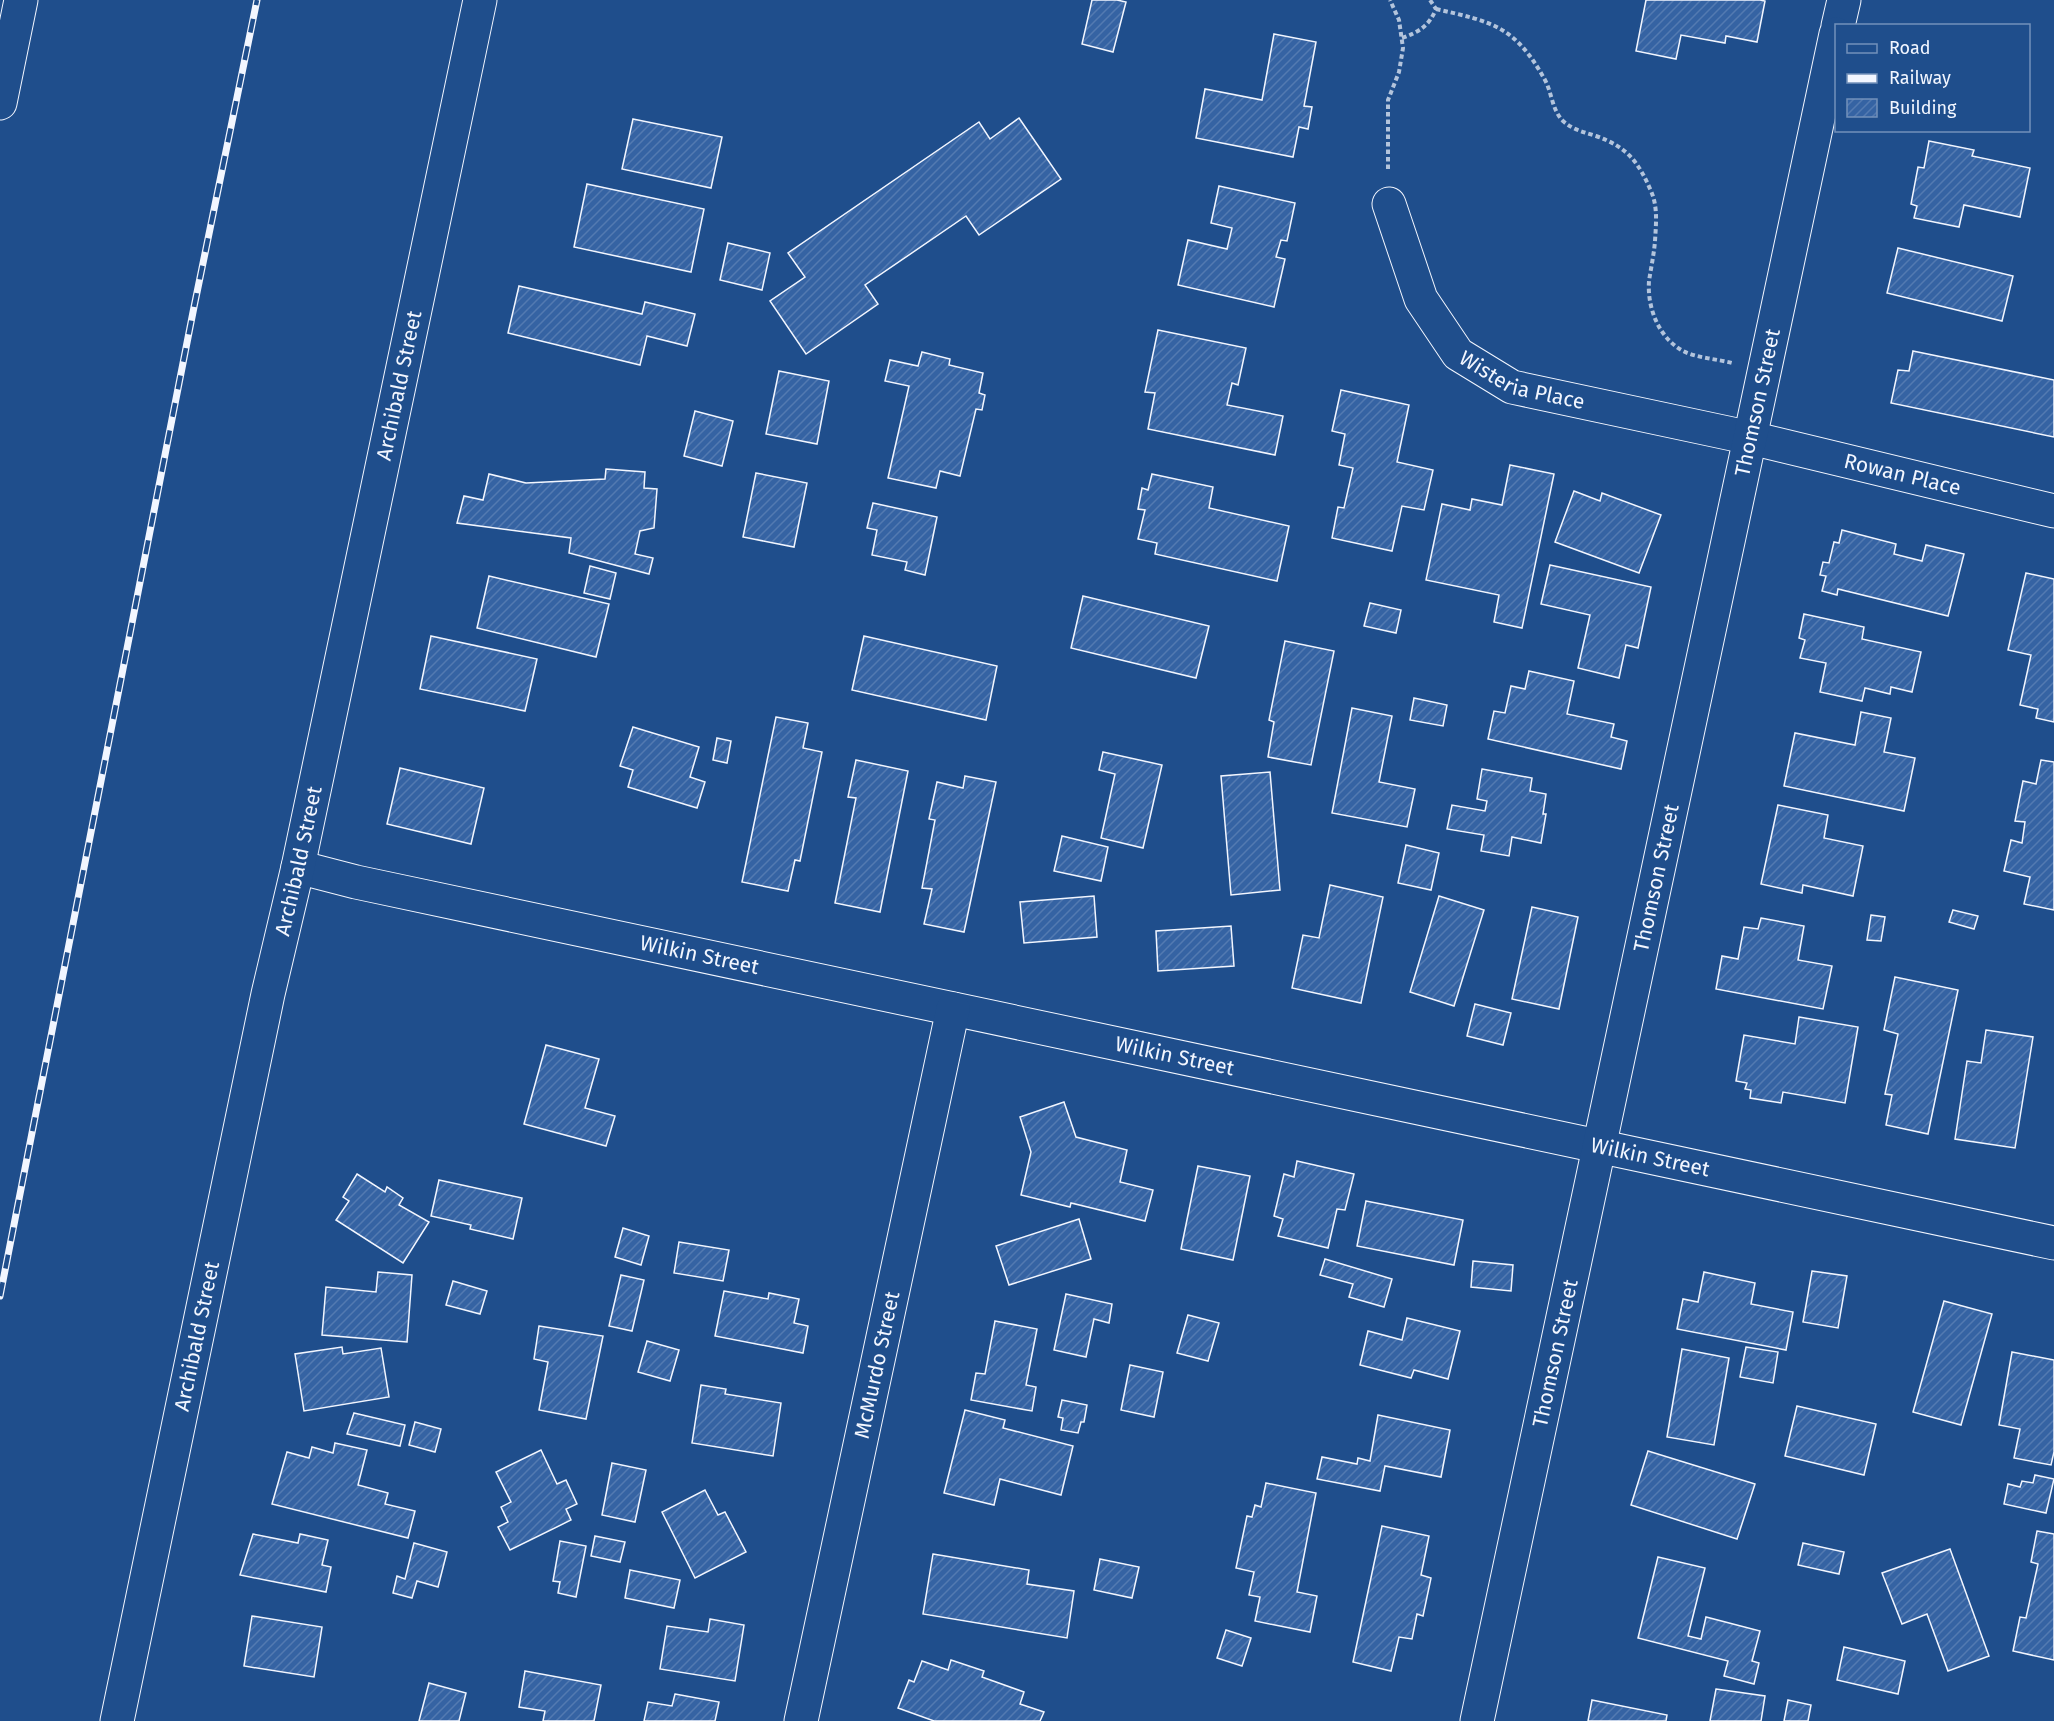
<svg xmlns="http://www.w3.org/2000/svg" width="2054" height="1721" font-family="'Fira Sans',sans-serif">
	<style>
		.building { fill: url(#building-hatch); stroke: #f2f6ff; stroke-width: 1.5 }
		.lines { fill: none; stroke-linecap: round; stroke-linejoin: round }
		.minor-casing { stroke: #f2f6ff; stroke-width: 35 }
		.highway-casing { stroke: #f2f6ff; stroke-width: 35 }
		.path { stroke: #b3c4dc; stroke-width: 4; stroke-dasharray: 4.5 3; stroke-linecap: butt }
		.minor { stroke: #1f4e8c; stroke-width: 33 }
		.highway { stroke: #1f4e8c; stroke-width: 33 }
		.rail-casing { stroke: #f2f6ff; stroke-width: 7 }
		.rail { stroke: #1f4e8c; stroke-width: 4.5; stroke-dasharray: 14; stroke-linecap: butt }
		.labels { text-anchor: middle; stroke-width: 4.5; stroke-linejoin: round; paint-order: stroke }
		.street-label { font-size: 21px; fill: #f2f6ff; stroke: #1f4e8c }
	</style>
	<defs>
		<pattern id="building-hatch" width="6" height="6" patternUnits="userSpaceOnUse" patternTransform="scale(1.5)"><rect width="6" height="6" fill="#3563a3"/><path d="M-1 1l2-2M0 6l6-6M5 7l2-2" fill="none" stroke="#537ab1"/></pattern>
	</defs>
	<rect width="100%" height="100%" fill="#1f4e8c"/>
	<!-- building -->
	<g class="building">
		<polygon points="1092,0 1117,0 1126,2 1113,52 1082,44"/>
		<polygon points="1646,0 1760,0 1765,1 1757,42 1726,36 1725,43 1681,35 1676,59 1636,51"/>
		<polygon points="1274,34 1316,42 1304,106 1312,107 1308,129 1299,127 1293,157 1196,138 1205,89 1262,100"/>
		<polygon points="1019,118 1061,179 979,235 966,216 865,285 878,304 806,354 770,301 805,277 788,253 979,122 990,139"/>
		<polygon points="633,119 722,137 711,188 622,169"/>
		<polygon points="1929,141 1974,150 1972,156 2030,168 2020,217 1964,205 1959,227 1914,218 1917,206 1911,204 1918,167 1924,168"/>
		<polygon points="587,184 704,209 691,272 574,247"/>
		<polygon points="1219,186 1295,203 1287,241 1281,240 1276,257 1285,259 1274,307 1178,285 1188,240 1227,249 1232,228 1211,223"/>
		<polygon points="728,243 770,253 762,290 720,280"/>
		<polygon points="1898,248 2013,276 2002,321 1887,293"/>
		<polygon points="519,286 642,314 645,302 695,314 687,346 647,336 640,365 508,333"/>
		<polygon points="1158,330 1246,348 1238,385 1232,383 1227,405 1283,416 1275,455 1148,429 1155,393 1145,392"/>
		<polygon points="1913,351 2054,380 2054,437 1891,403 1898,370 1909,371"/>
		<polygon points="922,352 950,359 949,365 983,373 979,393 985,395 982,410 976,409 960,476 940,471 936,488 888,478 909,386 885,381 890,360 918,366"/>
		<polygon points="779,371 829,381 817,444 766,434"/>
		<polygon points="1341,390 1409,405 1397,462 1433,470 1424,510 1402,506 1392,551 1332,538 1338,507 1344,508 1353,468 1339,465 1345,434 1332,431"/>
		<polygon points="695,411 733,421 722,466 684,456"/>
		<polygon points="1510,465 1554,474 1522,628 1494,622 1499,595 1426,580 1442,504 1470,510 1472,499 1502,505"/>
		<polygon points="606,469 645,472 644,488 657,489 654,528 640,531 635,554 653,558 649,574 569,553 571,538 457,523 464,496 483,500 489,474 526,483 605,479"/>
		<polygon points="756,473 807,483 794,547 743,537"/>
		<polygon points="1152,474 1213,487 1209,508 1289,526 1277,581 1155,554 1157,543 1138,539 1145,510 1138,509 1142,488 1148,490"/>
		<polygon points="1574,491 1600,501 1602,493 1661,515 1639,573 1555,542"/>
		<polygon points="873,503 937,517 925,575 905,570 907,562 872,555 877,530 867,528"/>
		<polygon points="1842,530 1896,544 1894,554 1922,561 1926,545 1964,554 1948,616 1838,589 1837,595 1822,591 1826,576 1820,575 1823,562 1829,563 1834,542 1839,543"/>
		<polygon points="1550,565 1651,587 1638,648 1626,645 1619,678 1578,668 1590,615 1541,604"/>
		<polygon points="590,566 616,573 610,599 584,593"/>
		<polygon points="2026,573 2054,579 2054,722 2036,718 2038,709 2020,705 2031,655 2008,650"/>
		<polygon points="489,576 609,604 596,657 477,628"/>
		<polygon points="1083,596 1209,626 1196,678 1071,648"/>
		<polygon points="1370,603 1401,610 1396,633 1364,626"/>
		<polygon points="1804,614 1864,627 1862,639 1921,652 1912,692 1891,687 1890,694 1865,688 1862,701 1820,692 1826,663 1800,658 1805,640 1799,638"/>
		<polygon points="431,636 537,659 525,711 420,689"/>
		<polygon points="864,636 997,666 986,720 852,690"/>
		<polygon points="1285,641 1334,651 1311,765 1268,757 1274,722 1269,720"/>
		<polygon points="1529,671 1574,681 1567,714 1614,724 1611,737 1627,741 1621,769 1488,739 1494,711 1505,713 1511,686 1525,689"/>
		<polygon points="1414,698 1447,705 1443,726 1410,720"/>
		<polygon points="1352,708 1392,716 1379,782 1415,789 1407,827 1332,813"/>
		<polygon points="1861,712 1891,718 1884,752 1915,758 1904,811 1784,786 1795,733 1855,745"/>
		<polygon points="776,717 808,723 803,748 822,752 800,861 795,860 788,891 742,882"/>
		<polygon points="633,727 699,747 690,777 705,782 697,808 628,787 633,770 620,766"/>
		<polygon points="717,738 731,741 727,763 713,760"/>
		<polygon points="1103,752 1162,765 1143,848 1101,838 1115,774 1099,770"/>
		<polygon points="856,760 908,771 880,912 835,903 856,798 848,797"/>
		<polygon points="2041,760 2054,762 2054,910 2024,904 2030,877 2004,871 2011,840 2022,843 2025,822 2015,821 2023,781 2036,784"/>
		<polygon points="400,768 484,788 471,844 387,824"/>
		<polygon points="1482,769 1532,778 1530,791 1546,794 1543,814 1546,814 1541,843 1512,837 1509,856 1481,851 1484,835 1447,829 1452,805 1485,811 1487,801 1477,799"/>
		<polygon points="1270,772 1280,890 1231,895 1221,776"/>
		<polygon points="965,776 996,782 964,932 924,924 932,889 922,888 935,820 929,819 937,782 963,788"/>
		<polygon points="1778,805 1828,815 1824,838 1863,846 1853,896 1803,885 1802,893 1761,884"/>
		<polygon points="1062,836 1108,847 1101,881 1054,871"/>
		<polygon points="1406,845 1439,853 1431,890 1398,883"/>
		<polygon points="1330,885 1383,897 1361,1003 1292,988 1303,935 1319,938"/>
		<polygon points="1094,896 1097,937 1024,943 1020,902"/>
		<polygon points="1439,896 1484,910 1454,1006 1410,992"/>
		<polygon points="1532,907 1578,917 1559,1009 1512,999"/>
		<polygon points="1953,910 1978,916 1974,929 1949,922"/>
		<polygon points="1871,915 1885,917 1881,941 1867,940"/>
		<polygon points="1761,918 1804,926 1798,960 1832,966 1823,1009 1716,989 1722,956 1738,959 1744,927 1758,929"/>
		<polygon points="1231,926 1234,966 1158,971 1156,931"/>
		<polygon points="1895,977 1958,990 1928,1134 1886,1125 1892,1095 1885,1094 1898,1034 1884,1030"/>
		<polygon points="1475,1004 1511,1013 1503,1045 1467,1036"/>
		<polygon points="1799,1017 1858,1027 1845,1103 1783,1092 1781,1103 1750,1098 1751,1090 1745,1089 1747,1083 1736,1081 1744,1035 1795,1044"/>
		<polygon points="1986,1030 2033,1037 2015,1148 1955,1139 1967,1061 1981,1063"/>
		<polygon points="546,1045 599,1059 585,1108 615,1116 606,1146 524,1124"/>
		<polygon points="1064,1102 1076,1137 1127,1150 1120,1182 1153,1190 1145,1221 1071,1203 1070,1207 1021,1195 1031,1152 1020,1117"/>
		<polygon points="1297,1161 1354,1174 1345,1210 1337,1209 1328,1248 1278,1236 1283,1219 1274,1216 1284,1174 1294,1177"/>
		<polygon points="1198,1166 1250,1176 1233,1260 1181,1249"/>
		<polygon points="357,1174 385,1192 387,1187 403,1198 399,1205 429,1222 403,1263 336,1220 349,1201 343,1197"/>
		<polygon points="439,1180 522,1198 513,1239 470,1229 471,1225 431,1216"/>
		<polygon points="1366,1201 1463,1220 1454,1265 1357,1246"/>
		<polygon points="1079,1219 1091,1259 1009,1285 996,1246"/>
		<polygon points="623,1228 649,1236 641,1265 615,1257"/>
		<polygon points="679,1242 729,1250 723,1281 674,1273"/>
		<polygon points="1325,1259 1392,1279 1384,1307 1349,1297 1353,1284 1320,1275"/>
		<polygon points="1473,1261 1513,1265 1511,1291 1471,1287"/>
		<polygon points="1812,1271 1847,1276 1838,1328 1803,1322"/>
		<polygon points="378,1272 412,1275 407,1342 322,1335 326,1287 376,1292"/>
		<polygon points="1704,1272 1755,1283 1751,1304 1793,1312 1786,1350 1677,1329 1683,1299 1698,1302"/>
		<polygon points="621,1275 644,1280 632,1331 609,1326"/>
		<polygon points="453,1281 487,1291 480,1314 446,1305"/>
		<polygon points="724,1291 768,1299 769,1293 799,1299 794,1323 808,1326 803,1353 715,1336"/>
		<polygon points="1066,1294 1112,1304 1109,1323 1094,1319 1086,1357 1054,1350"/>
		<polygon points="1944,1301 1992,1314 1961,1425 1913,1412"/>
		<polygon points="1188,1315 1219,1323 1208,1361 1177,1353"/>
		<polygon points="1407,1318 1460,1331 1448,1379 1414,1370 1411,1378 1360,1365 1368,1331 1402,1340"/>
		<polygon points="995,1321 1037,1329 1026,1385 1036,1387 1032,1411 971,1400 976,1373 985,1374"/>
		<polygon points="539,1326 603,1336 586,1419 539,1410 548,1362 534,1359"/>
		<polygon points="647,1341 679,1350 670,1381 638,1372"/>
		<polygon points="342,1347 343,1354 381,1348 389,1397 304,1411 295,1354"/>
		<polygon points="1746,1347 1778,1352 1773,1383 1740,1377"/>
		<polygon points="1682,1349 1729,1358 1714,1445 1667,1437"/>
		<polygon points="2012,1352 2054,1360 2054,1452 2051,1465 2014,1458 2020,1429 1999,1425"/>
		<polygon points="1130,1365 1163,1372 1154,1417 1121,1410"/>
		<polygon points="701,1385 726,1389 725,1394 781,1403 773,1456 692,1443"/>
		<polygon points="1062,1400 1087,1405 1084,1422 1081,1422 1078,1433 1061,1430 1063,1418 1058,1417"/>
		<polygon points="1797,1406 1876,1424 1864,1475 1785,1456"/>
		<polygon points="965,1410 1005,1420 1003,1428 1073,1446 1061,1495 1000,1479 994,1505 944,1493"/>
		<polygon points="354,1413 405,1425 400,1446 347,1434"/>
		<polygon points="1378,1415 1450,1430 1441,1477 1385,1466 1380,1491 1317,1479 1322,1457 1357,1464 1358,1458 1370,1461"/>
		<polygon points="415,1422 441,1429 435,1452 409,1445"/>
		<polygon points="335,1443 367,1450 358,1485 388,1493 385,1504 415,1511 408,1538 272,1504 287,1452 309,1458 312,1447 333,1453"/>
		<polygon points="541,1450 557,1484 566,1480 577,1504 566,1509 571,1520 510,1550 498,1527 508,1522 501,1507 511,1502 496,1472"/>
		<polygon points="1648,1451 1755,1484 1737,1539 1631,1505"/>
		<polygon points="612,1463 646,1470 635,1522 602,1515"/>
		<polygon points="2035,1475 2054,1479 2046,1513 2004,1504 2008,1484 2020,1487 2022,1481 2033,1483"/>
		<polygon points="1266,1483 1316,1493 1297,1592 1317,1596 1310,1632 1255,1621 1260,1597 1249,1595 1254,1572 1236,1568 1247,1516 1252,1517 1255,1505 1261,1507"/>
		<polygon points="705,1490 718,1515 725,1512 746,1552 695,1578 662,1512"/>
		<polygon points="1382,1526 1429,1536 1421,1575 1431,1578 1423,1616 1417,1614 1412,1639 1399,1637 1391,1671 1353,1662"/>
		<polygon points="2037,1531 2054,1534 2054,1660 2013,1651 2020,1617 2026,1618 2038,1564 2031,1562"/>
		<polygon points="253,1534 298,1543 300,1534 328,1540 322,1565 331,1567 326,1592 240,1575"/>
		<polygon points="595,1536 625,1542 620,1562 591,1556"/>
		<polygon points="560,1541 586,1546 576,1597 558,1593 560,1582 553,1581"/>
		<polygon points="414,1543 447,1552 438,1587 417,1581 412,1598 393,1593 397,1576 405,1579"/>
		<polygon points="1803,1543 1844,1552 1839,1574 1798,1565"/>
		<polygon points="1950,1549 1989,1656 1948,1671 1927,1614 1902,1624 1882,1573"/>
		<polygon points="933,1554 1029,1570 1027,1584 1074,1591 1067,1638 923,1614"/>
		<polygon points="1658,1557 1705,1568 1688,1636 1701,1639 1706,1617 1760,1631 1752,1661 1759,1663 1754,1684 1724,1676 1728,1661 1638,1638"/>
		<polygon points="1100,1559 1139,1567 1132,1598 1094,1590"/>
		<polygon points="630,1570 680,1580 674,1608 625,1598"/>
		<polygon points="252,1616 322,1627 314,1677 244,1666"/>
		<polygon points="710,1619 744,1625 735,1681 660,1669 667,1626 708,1632"/>
		<polygon points="1226,1630 1251,1638 1242,1666 1217,1658"/>
		<polygon points="1844,1647 1905,1661 1898,1694 1837,1680"/>
		<polygon points="951,1660 984,1671 982,1677 1024,1692 1020,1704 1044,1712 1040,1721 934,1721 898,1708 909,1680 914,1682 922,1661 948,1670"/>
		<polygon points="525,1671 601,1685 594,1721 543,1721 545,1711 519,1707"/>
		<polygon points="429,1683 466,1693 459,1721 419,1721"/>
		<polygon points="1716,1689 1765,1696 1761,1721 1710,1721"/>
		<polygon points="675,1694 719,1702 715,1721 644,1721 648,1702 672,1706"/>
		<polygon points="1592,1700 1667,1715 1666,1721 1588,1721"/>
		<polygon points="1788,1700 1811,1705 1808,1721 1784,1721"/>
	</g>
	<g class="lines">
		<defs>
			<g id="minor">
				<polyline points="1838,26 1844,0"/>
				<polyline points="0,103 21,0"/>
				<path id="s1" d="M1389 204 1421 299 1458 354 1512 387 1751 438 2054 511"/>
				<path id="s2" d="M298 867 356 882 2054 1243"/>
				<path id="s3" d="M801 1721 953 1009"/>
				<path id="s4" d="M1477 1721 1836 34"/>
			</g>
			<g id="highway">
				<path id="s5" d="M117 1721 268 994 298 867 480 0"/>
			</g>
		</defs>
		<!-- minor casing -->
		<use href="#minor" class="minor-casing"/>
		<!-- highway casing -->
		<use href="#highway" class="highway-casing"/>
		<!-- path -->
		<g class="path">
			<path d="M1436 9C1493 22 1515 26 1545 80 1552 93 1552 110 1563 121 1573 130 1584 132 1596 136 1627 147 1638 161 1651 191 1658 207 1656 224 1655 241 1654 254 1651 268 1649 281 1647 308 1659 338 1683 351 1697 358 1717 359 1732 363"/>
			<path d="M1402 38C1419 32 1429 26 1436 9L1430 0"/>
			<polyline points="1388,169 1388,100 1399,72 1403,48 1399,20 1390,0"/>
		</g>
		<!-- minor -->
		<use href="#minor" class="minor"/>
		<!-- highway -->
		<use href="#highway" class="highway"/>
		<defs>
			<polyline id="rail" points="0,1296 194,307 257,0"/>
		</defs>
		<!-- rail casing -->
		<use href="#rail" class="rail-casing"/>
		<!-- rail -->
		<use href="#rail" class="rail"/>
	</g>
	<g class="labels">
		<!-- street labels -->
		<g class="street-label">
			<text dy="7" stroke="none"><textPath href="#s1" startOffset="237">Wisteria Place</textPath></text>
			<text dy="7" stroke="none"><textPath href="#s5" startOffset="1365">Archibald Street</textPath></text>
			<text dy="7" stroke="none"><textPath href="#s4" startOffset="1348">Thomson Street</textPath></text>
			<text dy="7" stroke="none"><textPath href="#s1" startOffset="630">Rowan Place</textPath></text>
			<text dy="7" stroke="none"><textPath href="#s5" startOffset="879">Archibald Street</textPath></text>
			<text dy="7" stroke="none"><textPath href="#s4" startOffset="862">Thomson Street</textPath></text>
			<text dy="7" stroke="none"><textPath href="#s2" startOffset="411">Wilkin Street</textPath></text>
			<text dy="7" stroke="none"><textPath href="#s2" startOffset="897">Wilkin Street</textPath></text>
			<text dy="7" stroke="none"><textPath href="#s2" startOffset="1383">Wilkin Street</textPath></text>
			<text dy="7" stroke="none"><textPath href="#s5" startOffset="393">Archibald Street</textPath></text>
			<text dy="7" stroke="none"><textPath href="#s4" startOffset="376">Thomson Street</textPath></text>
			<text dy="7" stroke="none"><textPath href="#s3" startOffset="364">McMurdo Street</textPath></text>
		</g>
	</g>
	<!-- legend -->
	<rect x="1835" y="24" width="195" height="108" fill="#1f4e8c" stroke="#7391ba" stroke-width="1.5"/>
	<rect x="1847" y="44" width="30" height="9" fill="#1f4e8c" stroke="#7391ba" stroke-width="1.5"/>
	<text x="1889" y="54" font-size="18" fill="#f2f6ff">Road</text>
	<rect x="1847" y="74" width="30" height="9" fill="#f2f6ff" stroke="#7391ba" stroke-width="1.5"/>
	<text x="1889" y="84" font-size="18" fill="#f2f6ff">Railway</text>
	<rect x="1847" y="99" width="30" height="18" fill="url(#building-hatch)" stroke="#7391ba" stroke-width="1.5"/>
	<text x="1889" y="114" font-size="18" fill="#f2f6ff">Building</text>
</svg>
